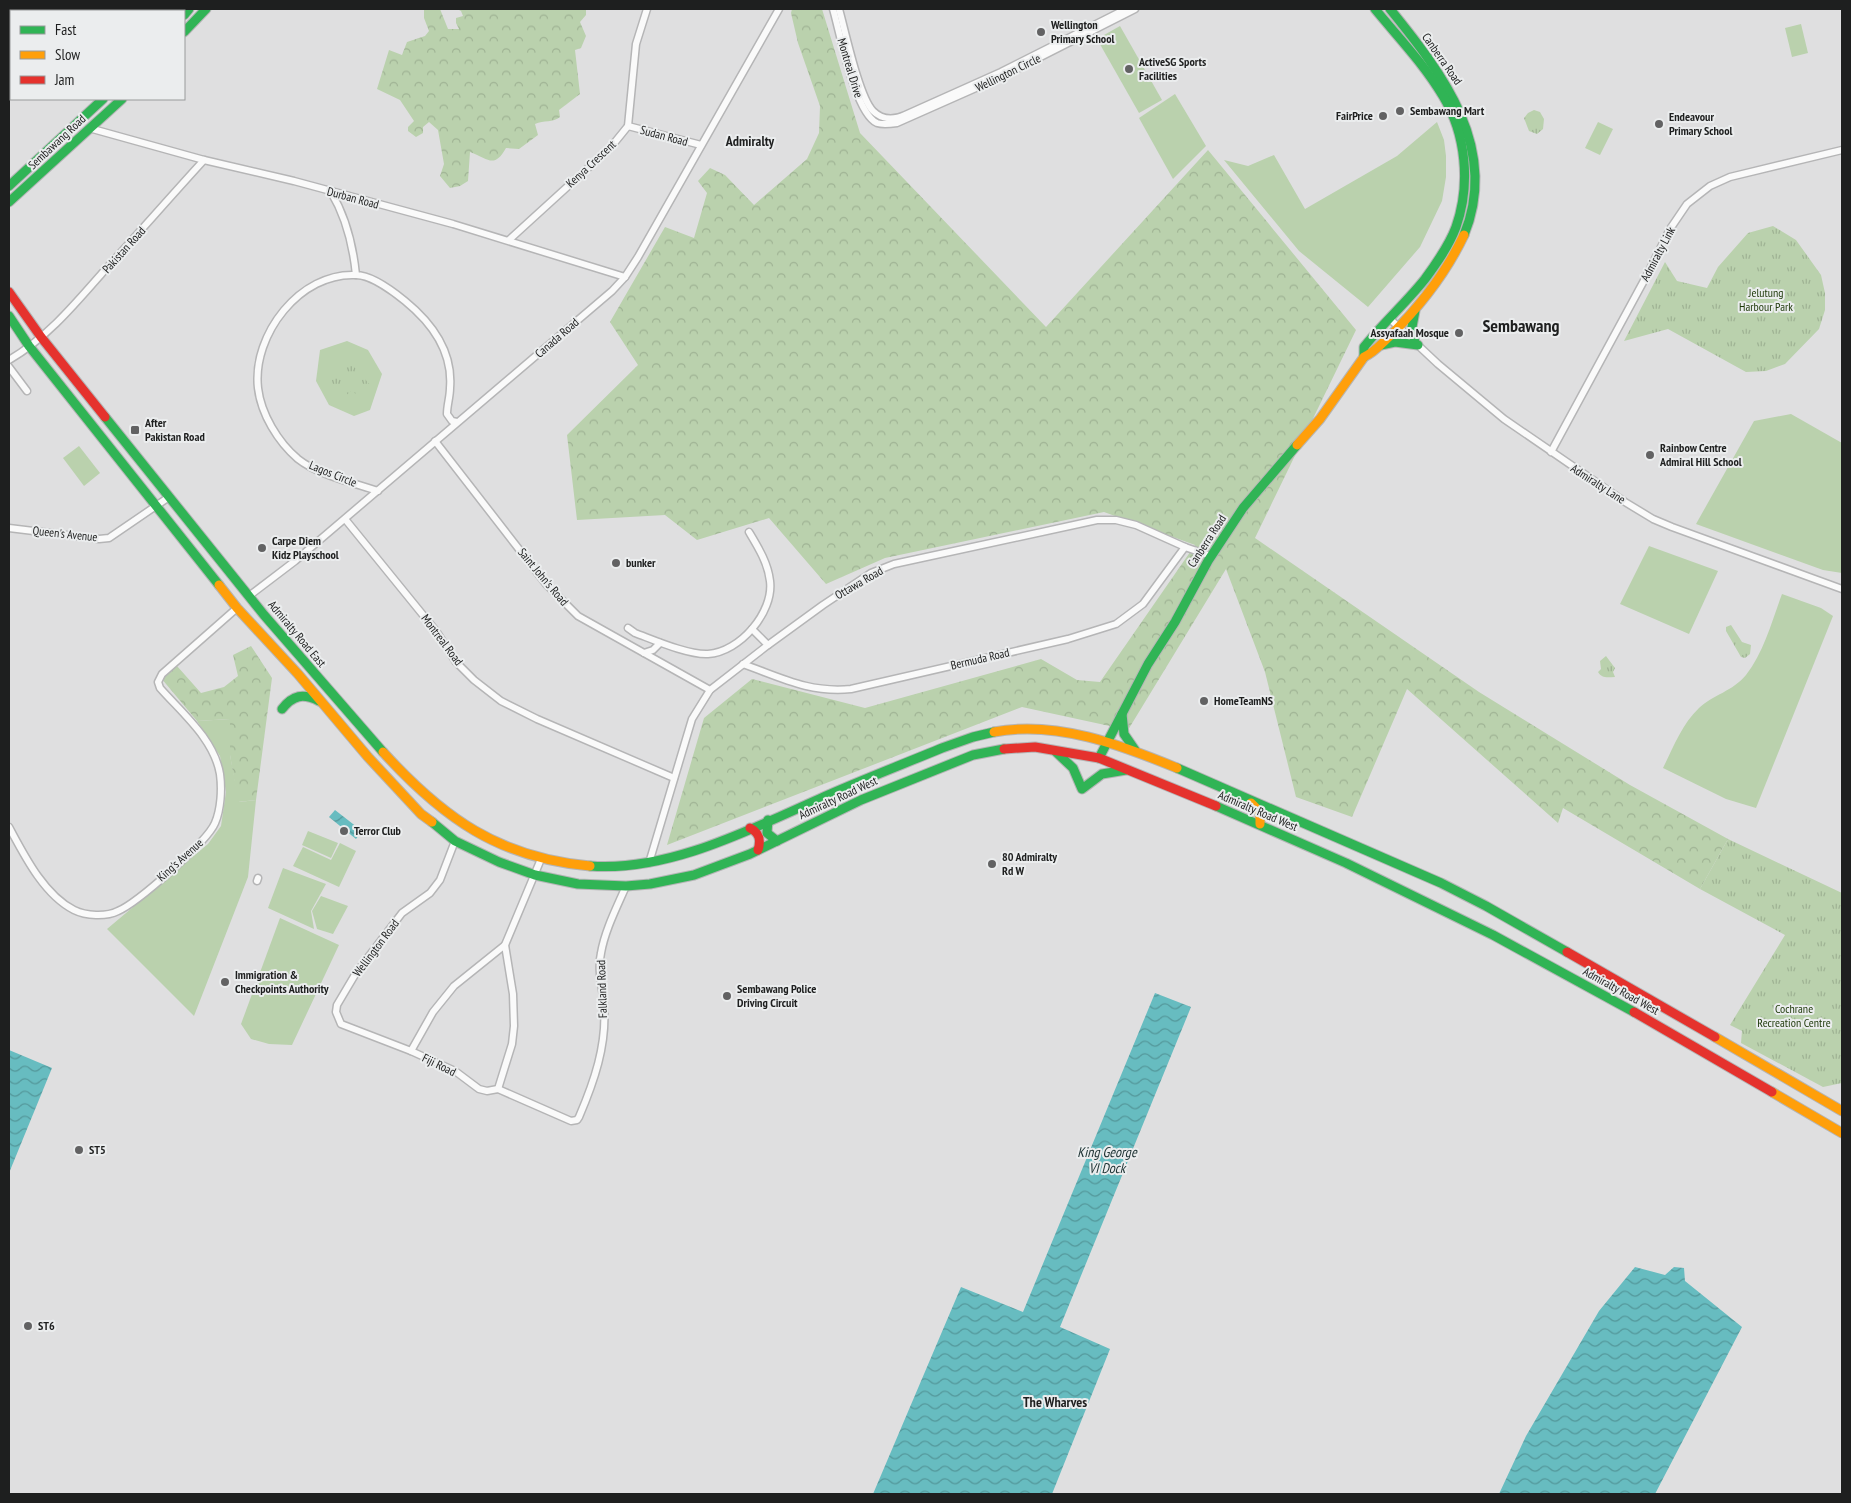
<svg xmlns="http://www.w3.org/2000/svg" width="1851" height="1503" font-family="'PT Sans Narrow',sans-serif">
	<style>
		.grass { fill: #bad1ad }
		.forest { fill: url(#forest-crowns) }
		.park { fill: url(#park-tufts) }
		.water { fill: url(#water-waves) }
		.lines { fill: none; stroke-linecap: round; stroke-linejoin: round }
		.street-casing { stroke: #b5b5b6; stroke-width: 9 }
		.fast-casing { stroke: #b5b5b6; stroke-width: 11 }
		.slow-casing { stroke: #b5b5b6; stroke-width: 11 }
		.jam-casing { stroke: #b5b5b6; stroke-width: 11 }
		.street { stroke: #fafafa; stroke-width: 6 }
		.fast { stroke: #30b455; stroke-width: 9 }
		.slow { stroke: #ff9f0a; stroke-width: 9 }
		.jam { stroke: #e5322d; stroke-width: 9 }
		.poi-dot { fill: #626263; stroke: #ebedee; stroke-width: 2 }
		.labels { text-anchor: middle; stroke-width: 4; stroke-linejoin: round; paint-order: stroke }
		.poi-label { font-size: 12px; font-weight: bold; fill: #1e1f1f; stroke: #ebedee; text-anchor: start }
		.street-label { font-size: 12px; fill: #1e1f1f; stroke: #ebedee }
		.park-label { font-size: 12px; fill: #1d3808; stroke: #ebedee }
		.neighbourhood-label { font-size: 14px; font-weight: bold; fill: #1e1f1f; stroke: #ebedee }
		.water-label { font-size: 14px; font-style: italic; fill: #1c3132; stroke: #ebedee }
		.district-label { font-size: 18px; font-weight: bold; fill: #1e1f1f; stroke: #ebedee }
	</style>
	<defs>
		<pattern id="forest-crowns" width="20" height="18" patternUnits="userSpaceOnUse" patternTransform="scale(1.25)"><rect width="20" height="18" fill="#bad1ad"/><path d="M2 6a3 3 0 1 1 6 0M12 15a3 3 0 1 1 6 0" fill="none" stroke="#9fb394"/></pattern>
		<pattern id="park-tufts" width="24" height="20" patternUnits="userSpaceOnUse" patternTransform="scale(1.25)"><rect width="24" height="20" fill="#bad1ad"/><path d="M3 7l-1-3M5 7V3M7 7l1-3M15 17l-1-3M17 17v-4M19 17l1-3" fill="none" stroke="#9fb394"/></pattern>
		<pattern id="water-waves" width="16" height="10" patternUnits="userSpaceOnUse" patternTransform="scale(1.25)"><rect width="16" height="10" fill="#67bcc0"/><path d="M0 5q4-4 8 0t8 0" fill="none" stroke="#54989b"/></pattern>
	</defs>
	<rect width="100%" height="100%" fill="#dfdfe0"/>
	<!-- grass -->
	<g class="grass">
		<polygon points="1801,24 1808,53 1792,57 1785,28"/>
		<polygon points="1120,26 1162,100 1139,113 1097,39"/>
		<polygon points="1175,94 1206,146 1173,179 1139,118"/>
		<polygon points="1437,122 1444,140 1446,156 1446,177 1442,201 1420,247 1368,307 1299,251 1224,160 1248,166 1274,155 1305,209 1397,156"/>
		<polygon points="1598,122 1613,129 1600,155 1585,148"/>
		<polygon points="347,341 368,350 382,374 370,410 354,416 329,405 316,381 320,350"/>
		<polygon points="1791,414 1842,443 1842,573 1823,570 1696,524 1754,421"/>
		<polygon points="79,446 100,473 84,486 63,458"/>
		<polygon points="1649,546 1718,571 1689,634 1620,604"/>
		<path d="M1782 594 1821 608 1833 616 1756 808 1726 799 1663 768C1673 748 1682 724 1699 708 1713 695 1733 691 1746 675 1764 652 1772 621 1782 594Z"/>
		<polygon points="230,719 230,755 239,802 256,800 248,877 194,1016 107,929 208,844 221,826 226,792 220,756 197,721"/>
		<polygon points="308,831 338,843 331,858 302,845"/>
		<polygon points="340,843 356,851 339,887 293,866 303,847 331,860"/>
		<polygon points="283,868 326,884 311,911 314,929 268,908"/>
		<polygon points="321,896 348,906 333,934 317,929 312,911"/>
		<polygon points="280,918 339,945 292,1045 269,1044 251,1039 241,1024"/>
	</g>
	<!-- forest -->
	<g class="forest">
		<path d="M424 9H440L448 29H459L456 23V18L463 16 461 11 457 9H586V15L580 22 586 36 581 48 575 50 580 94 559 110 560 117C553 123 544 120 535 124L538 135 519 149 506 148C494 169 489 159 470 152L468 181 460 186 450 188 440 176 444 164 438 130 429 122 423 127V133L416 137 408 131V127L414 121 400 100 377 89 389 50 402 55 407 42 425 36 429 31 424 18Z"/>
		<polygon points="792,9 822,9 860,133 1046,327 1208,150 1356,330 1255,538 1479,692 1630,785 1728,839 1700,889 1563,808 1558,823 1407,689 1352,817 1296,797 1265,672 1226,569 1128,730 1022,707 667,845 704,718 752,679 865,708 1041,659 1077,680 1100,682 1195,545 1104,512 885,558 826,584 769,518 697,540 665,515 577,520 567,435 638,365 610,322 665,227 694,238 707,193 698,181 710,168 725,175 754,205 807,159 819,133 820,106 798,43 791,13"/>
		<polygon points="251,646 272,678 256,800 238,802 230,755 230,719 197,721 161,678 177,666 201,693 224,687 238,676 233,655"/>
	</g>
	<!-- park -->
	<g class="park">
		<polygon points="1534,110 1540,112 1544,119 1543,129 1537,134 1529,131 1524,118 1528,113"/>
		<polygon points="1773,226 1796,240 1821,275 1825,293 1825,310 1819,329 1785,364 1766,371 1746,372 1668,329 1624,341 1665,262 1677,281 1707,288 1718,267 1748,233"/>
		<polygon points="347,359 372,387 359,398 352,390 340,401 322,381"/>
		<polygon points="1731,625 1742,642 1751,645 1750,654 1745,658 1741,657 1726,631 1726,627"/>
		<path d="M1606 656 1615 668 1613 672 1615 677C1608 677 1602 679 1598 672L1601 669 1600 661Z"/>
		<polygon points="1728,839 1842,893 1842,1083 1823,1087 1741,1043 1742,1031 1730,1025 1785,935 1700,889"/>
	</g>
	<!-- water -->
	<g class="water">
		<polygon points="335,810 362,831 356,839 329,817"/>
		<polygon points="1155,993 1191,1007 1060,1327 1110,1349 1052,1494 873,1494 961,1287 1023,1312"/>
		<polygon points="9,1050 52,1068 9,1173"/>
		<polygon points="1635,1267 1665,1275 1674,1267 1684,1268 1685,1281 1742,1327 1655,1494 1499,1494 1526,1436 1599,1311"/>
	</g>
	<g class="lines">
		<defs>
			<g id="street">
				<path d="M833 9C840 33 855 113 877 123 883 125 890 124 897 123L1003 76 1135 9"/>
				<path d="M839 9C845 30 859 97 873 111 882 120 894 120 905 115L1001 72 1126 9"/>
				<polyline points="628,126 701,145"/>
				<polyline points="89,128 204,160 294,181 453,224 625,277"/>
				<path d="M331 192C346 217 353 245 356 275"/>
				<polyline points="509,240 611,147 628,126 636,44 647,9"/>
				<polyline points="1390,319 1438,364 1504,419 1625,502 1653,519 1672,527 1842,589"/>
				<path d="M9 360C47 338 75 304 104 271 138 234 171 196 204 160"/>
				<polyline points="9,367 27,391"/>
				<polyline points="435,441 546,584 578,616 710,690"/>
				<polyline points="1551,452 1647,275 1670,229 1687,204 1710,186 1730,177 1842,150"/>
				<path d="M378 491C354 483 318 475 298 459 278 442 261 414 258 388 252 335 300 272 356 275 371 275 394 292 405 301 432 323 453 352 450 388 450 397 447 405 447 414L452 421 457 422"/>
				<polyline points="345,519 436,631 456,662 474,680 501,701 537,719 674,778"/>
				<polyline points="9,528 99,539 109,538 169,497"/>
				<polyline points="249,596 295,561 612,291 625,277 638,257 779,9"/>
				<path d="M628 628 635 633C654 640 688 655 708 654 740 652 774 612 770 581 768 563 758 547 749 532"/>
				<polyline points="752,629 768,645"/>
				<polyline points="644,653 653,650 660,643"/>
				<path d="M743 664C782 678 809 693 851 689L1068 639 1116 624 1143 604 1185 547"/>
				<path d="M9 827C24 855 44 895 74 910 86 916 106 917 118 911 137 903 207 842 215 823 221 809 222 789 220 774 214 739 182 713 160 688L158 682 162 674 237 608"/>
				<path d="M455 841 440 880 430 893 402 913 356 973 337 1005 336 1012 341 1024 411 1051 455 1071 479 1089 487 1091 498 1089 571 1121 577 1120 579 1117C594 1082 607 1045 604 1006 603 989 597 971 601 953 605 930 617 907 626 886"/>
				<polyline points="649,863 692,719 710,690 768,645 823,605 871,573 894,564 1097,520 1116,520 1136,525 1185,547 1211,556"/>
				<polyline points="257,881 258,878"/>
				<polyline points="411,1051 433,1012 454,986 505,945"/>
				<polyline points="498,1089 512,1044 514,1026 513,994 505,945 541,859"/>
			</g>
			<g id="fast">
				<path d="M1390 9C1442 73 1500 148 1464 235"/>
				<polyline points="184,15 189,9"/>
				<polyline points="184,32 206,9"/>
				<polyline points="9,186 103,99"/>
				<polyline points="9,202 122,99"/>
				<polyline points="1415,311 1412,327 1415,343"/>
				<polyline points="9,316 29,346 219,585"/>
				<polyline points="1381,345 1395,342 1418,345"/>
				<path d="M1364 357V347C1383 323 1406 303 1425 279 1436 264 1449 246 1456 227 1471 184 1466 134 1443 96 1424 64 1398 37 1375 9"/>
				<polyline points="105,417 264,615 383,752"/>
				<path d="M282 709C293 695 303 693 319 701"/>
				<polyline points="1122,714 1124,734 1135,750"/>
				<polyline points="1056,752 1073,768 1082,789 1102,774 1126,770"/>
				<polyline points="1099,758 1148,664 1175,622 1208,561 1243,508 1297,445"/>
				<polyline points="1177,768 1441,883 1486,906 1567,952"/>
				<polyline points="1216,806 1346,863 1493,935 1634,1012"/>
				<polyline points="768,820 767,833 777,841"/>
				<polyline points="432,822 455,841 499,862 535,875 578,884 626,886 650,884 694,875 750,854 861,800 973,755 1004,749"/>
				<path d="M590 866C668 872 749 830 819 799 859 781 901 765 942 748L973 737 994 732"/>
			</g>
			<g id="slow">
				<path d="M1297 445 1320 419 1364 357C1375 352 1382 343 1391 335 1421 305 1446 273 1464 235"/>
				<polyline points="219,585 237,608 298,674 368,757 421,814 432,822"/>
				<path d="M994 732C1056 720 1121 745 1177 768"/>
				<path d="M383 752C443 818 499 858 590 866"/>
				<polyline points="1251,803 1260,812 1260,824"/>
				<polyline points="1715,1037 1842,1111"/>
				<polyline points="1772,1092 1842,1133"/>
			</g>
			<g id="jam">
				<polyline points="9,292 41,337 105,417"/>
				<polyline points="1004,749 1035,747 1099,758 1216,806"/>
				<path d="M750 828C760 833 761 840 758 850"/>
				<polyline points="1567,952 1715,1037"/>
				<polyline points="1634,1012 1772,1092"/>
			</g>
		</defs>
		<!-- street casing -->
		<use href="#street" class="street-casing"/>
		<!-- fast casing -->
		<use href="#fast" class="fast-casing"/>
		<!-- slow casing -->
		<use href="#slow" class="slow-casing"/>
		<!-- jam casing -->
		<use href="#jam" class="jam-casing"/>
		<!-- street -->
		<use href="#street" class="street"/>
		<!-- fast -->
		<use href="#fast" class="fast"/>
		<!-- slow -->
		<use href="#slow" class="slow"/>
		<!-- jam -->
		<use href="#jam" class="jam"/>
	</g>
	<!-- markers -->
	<g class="poi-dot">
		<circle cx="1041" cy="32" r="5"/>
		<circle cx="1129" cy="69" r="5"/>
		<circle cx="1400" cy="111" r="5"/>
		<circle cx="1383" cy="116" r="5"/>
		<circle cx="1659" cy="124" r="5"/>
		<circle cx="1459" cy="333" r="5"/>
		<rect x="130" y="425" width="10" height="10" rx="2.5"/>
		<circle cx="1650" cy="455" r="5"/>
		<circle cx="262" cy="548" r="5"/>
		<circle cx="616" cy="563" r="5"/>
		<circle cx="1204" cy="701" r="5"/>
		<circle cx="344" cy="831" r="5"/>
		<circle cx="992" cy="864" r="5"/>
		<circle cx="225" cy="982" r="5"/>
		<circle cx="727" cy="996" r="5"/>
		<circle cx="79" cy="1150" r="5"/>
		<circle cx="28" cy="1326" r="5"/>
	</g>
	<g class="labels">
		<!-- poi labels -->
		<g class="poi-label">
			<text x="1051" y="29">Wellington<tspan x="1051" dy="14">Primary School</tspan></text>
			<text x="1139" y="66">ActiveSG Sports<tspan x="1139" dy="14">Facilities</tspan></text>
			<text x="1410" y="115">Sembawang Mart</text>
			<text x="1373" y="120" text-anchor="end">FairPrice</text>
			<text x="1669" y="121">Endeavour<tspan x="1669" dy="14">Primary School</tspan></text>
			<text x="1449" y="337" text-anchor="end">Assyafaah Mosque</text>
			<text x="145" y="427">After<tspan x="145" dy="14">Pakistan Road</tspan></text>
			<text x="1660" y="452">Rainbow Centre<tspan x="1660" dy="14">Admiral Hill School</tspan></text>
			<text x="272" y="545">Carpe Diem<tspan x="272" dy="14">Kidz Playschool</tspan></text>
			<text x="626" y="567">bunker</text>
			<text x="1214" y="705">HomeTeamNS</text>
			<text x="354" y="835">Terror Club</text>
			<text x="1002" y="861">80 Admiralty<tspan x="1002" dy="14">Rd W</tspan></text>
			<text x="235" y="979">Immigration &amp;<tspan x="235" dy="14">Checkpoints Authority</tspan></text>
			<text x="737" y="993">Sembawang Police<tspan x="737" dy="14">Driving Circuit</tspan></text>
			<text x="89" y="1154">ST5</text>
			<text x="38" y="1330">ST6</text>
		</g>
		<!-- street labels -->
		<g class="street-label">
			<text transform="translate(1442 59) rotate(55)" y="4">Canberra Road</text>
			<text transform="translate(850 68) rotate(73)" y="4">Montreal Drive</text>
			<text transform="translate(1008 73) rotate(-26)" y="4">Wellington Circle</text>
			<text transform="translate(664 136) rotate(15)" y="4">Sudan Road</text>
			<text transform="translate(57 142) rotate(-43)" y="4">Sembawang Road</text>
			<text transform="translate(591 164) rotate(-43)" y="4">Kenya Crescent</text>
			<text transform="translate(353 198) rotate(15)" y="4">Durban Road</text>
			<text transform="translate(124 250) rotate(-48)" y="4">Pakistan Road</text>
			<text transform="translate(1658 254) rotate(-62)" y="4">Admiralty Link</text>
			<text transform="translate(557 338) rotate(-41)" y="4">Canada Road</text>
			<text transform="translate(333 474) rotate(22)" y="4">Lagos Circle</text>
			<text transform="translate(1598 484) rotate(33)" y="4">Admiralty Lane</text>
			<text transform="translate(65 534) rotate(6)" y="4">Queen's Avenue</text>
			<text transform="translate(1207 541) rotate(-57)" y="4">Canberra Road</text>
			<text transform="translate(543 577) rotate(50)" y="4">Saint John's Road</text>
			<text transform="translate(859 583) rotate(-30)" y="4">Ottawa Road</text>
			<text transform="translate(297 634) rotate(50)" y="4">Admiralty Road East</text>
			<text transform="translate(442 640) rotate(53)" y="4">Montreal Road</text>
			<text transform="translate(980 659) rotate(-13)" y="4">Bermuda Road</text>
			<text transform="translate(838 798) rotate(-25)" y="4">Admiralty Road West</text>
			<text transform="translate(1258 811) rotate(23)" y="4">Admiralty Road West</text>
			<text transform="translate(180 860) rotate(-42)" y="4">King's Avenue</text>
			<text transform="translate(376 948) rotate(-53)" y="4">Wellington Road</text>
			<text transform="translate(602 989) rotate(-92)" y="4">Falkland Road</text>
			<text transform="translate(1621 991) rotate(29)" y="4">Admiralty Road West</text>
			<text transform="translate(439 1065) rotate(26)" y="4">Fiji Road</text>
		</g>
		<!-- park labels -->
		<g class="park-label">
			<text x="1766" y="297">Jelutung<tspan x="1766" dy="14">Harbour Park</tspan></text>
			<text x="1794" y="1013">Cochrane<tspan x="1794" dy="14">Recreation Centre</tspan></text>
		</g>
		<!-- neighbourhood labels -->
		<g class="neighbourhood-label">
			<text x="750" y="146">Admiralty</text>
			<text x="1055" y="1407">The Wharves</text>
		</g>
		<!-- water labels -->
		<g class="water-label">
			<text x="1107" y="1157">King George<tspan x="1107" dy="16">VI Dock</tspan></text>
		</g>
		<!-- district labels -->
		<g class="district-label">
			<text x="1521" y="332">Sembawang</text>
		</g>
	</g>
	<!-- border -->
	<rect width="1851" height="1503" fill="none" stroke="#1e1f1f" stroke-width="20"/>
	<!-- legend -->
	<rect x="10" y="10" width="175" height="90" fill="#ebedee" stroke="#999b9b"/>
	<rect x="20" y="26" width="25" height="8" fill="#30b455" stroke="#999b9b"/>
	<text x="55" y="35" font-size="15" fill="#1e1f1f">Fast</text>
	<rect x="20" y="51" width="25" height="8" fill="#ff9f0a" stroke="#999b9b"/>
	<text x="55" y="60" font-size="15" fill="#1e1f1f">Slow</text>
	<rect x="20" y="76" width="25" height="8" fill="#e5322d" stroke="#999b9b"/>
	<text x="55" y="85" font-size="15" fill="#1e1f1f">Jam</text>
</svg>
